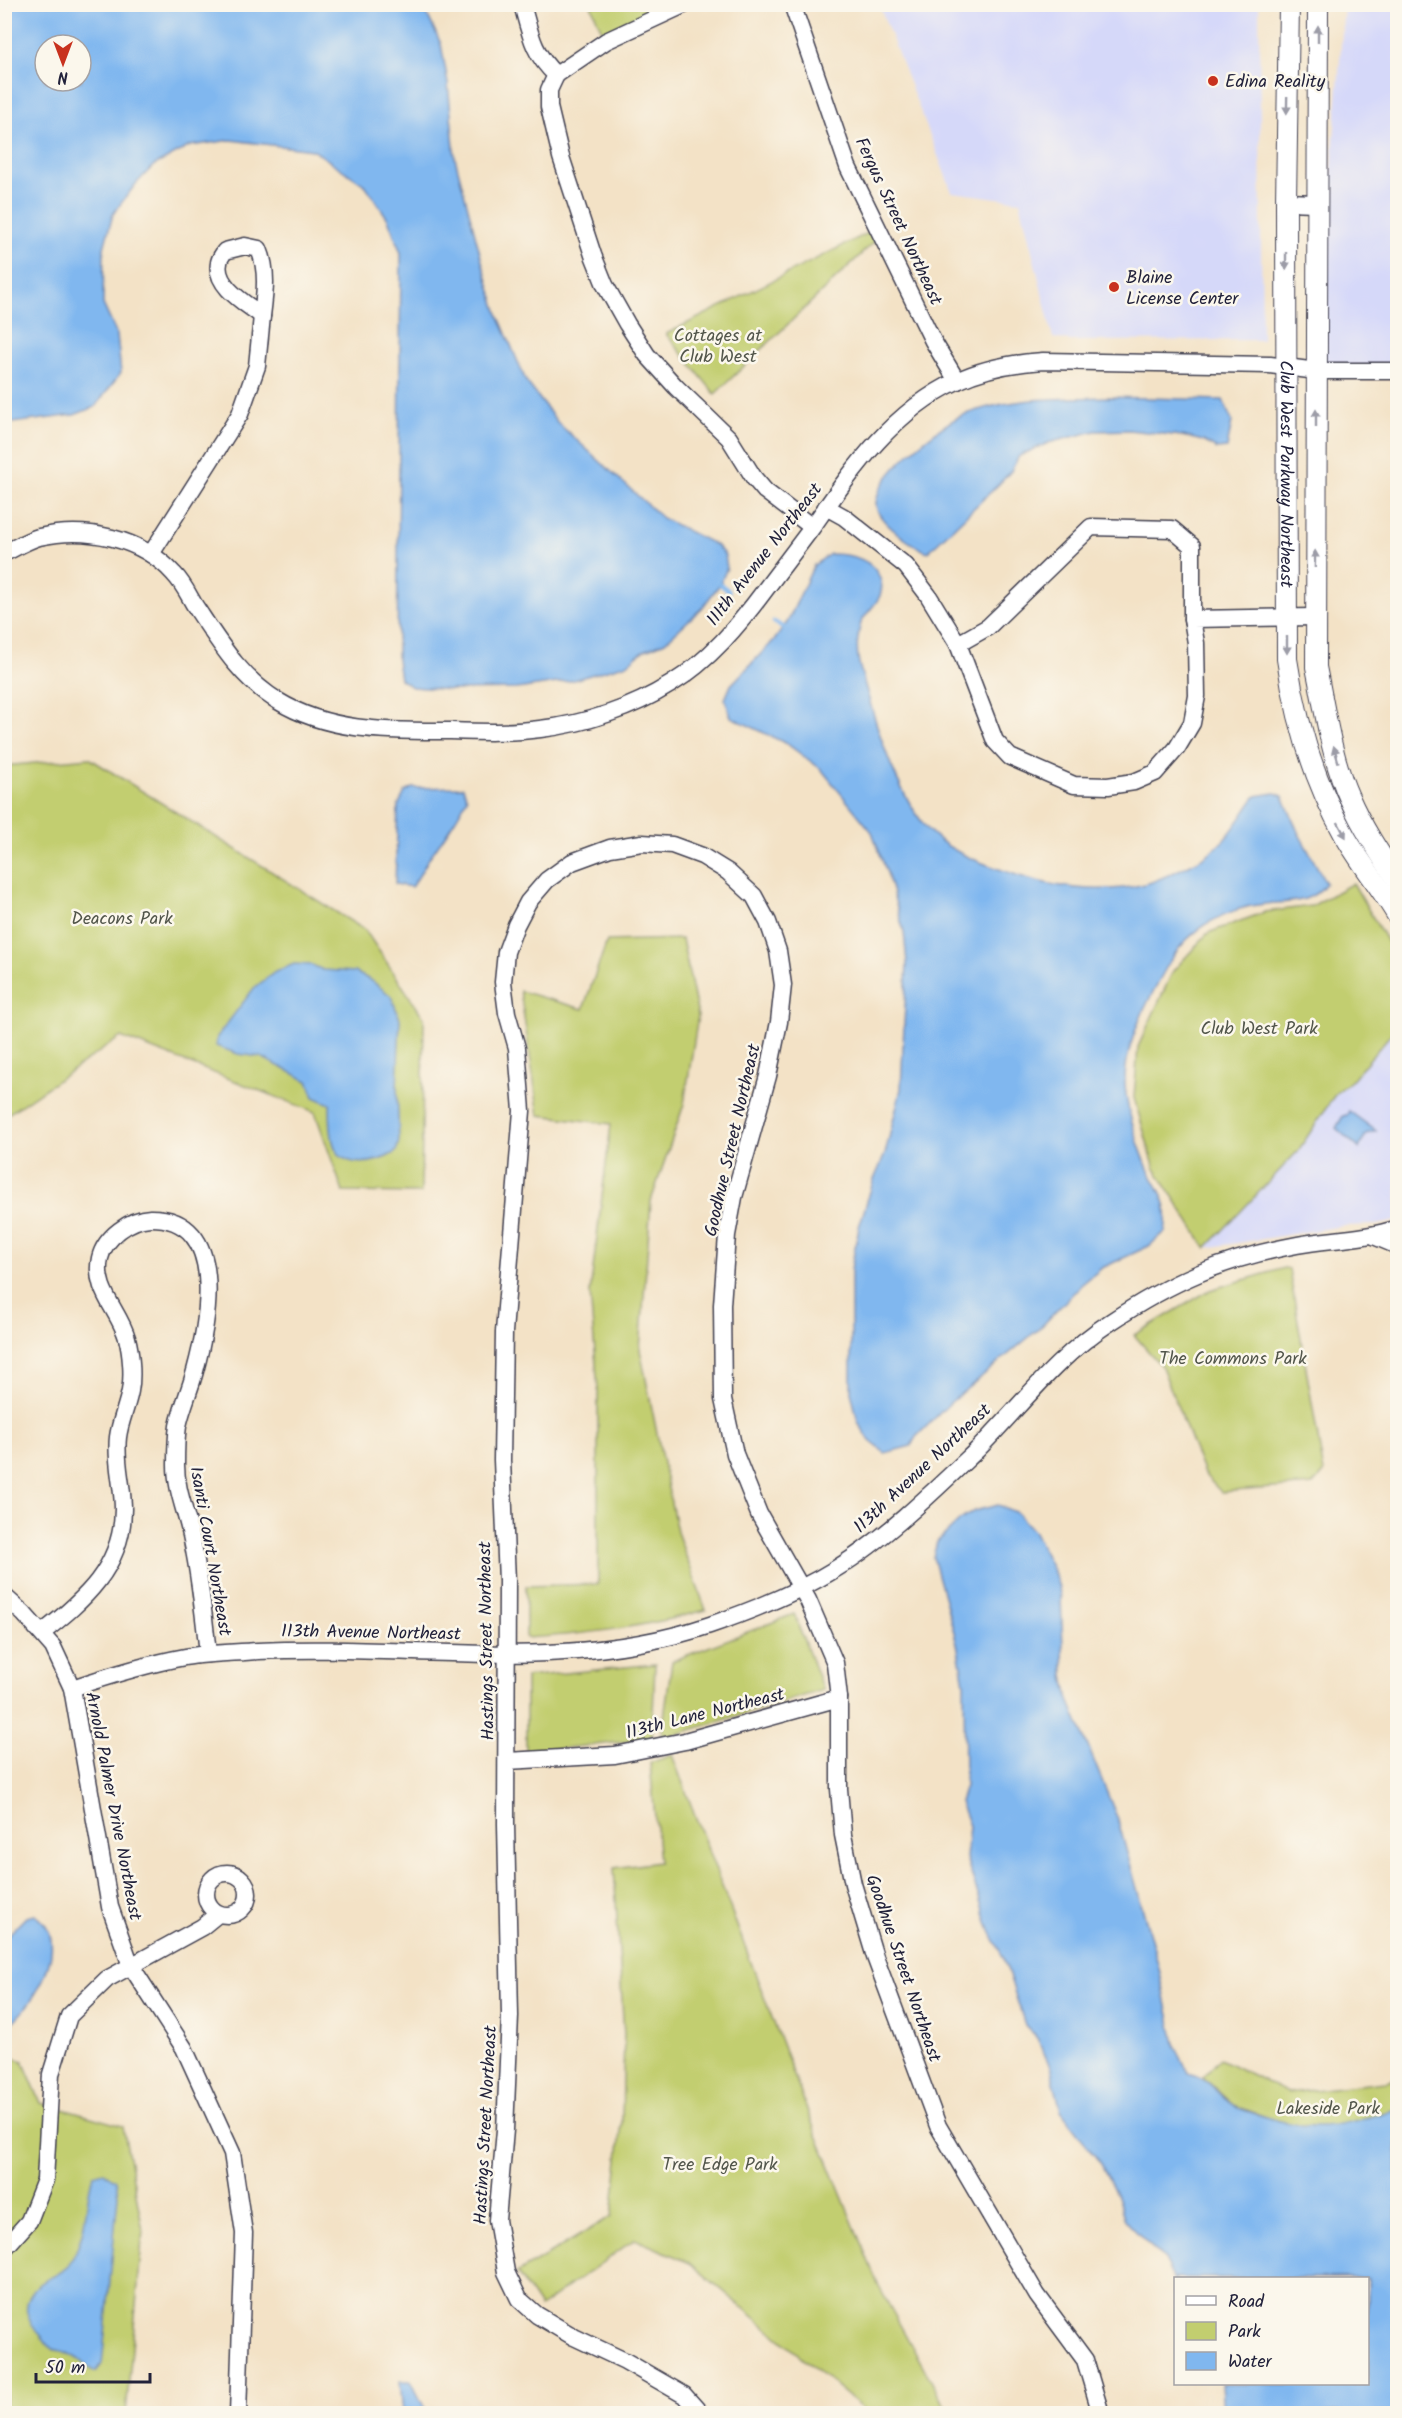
<svg xmlns="http://www.w3.org/2000/svg" width="1402" height="2418" font-family="Kalam,sans-serif">
	<style>
		.built { fill: #d5d8f9 }
		.green { fill: #c2ce6f; stroke: #727855; stroke-width: 1.5 }
		.water { fill: #80b7ef; stroke: #516c95; stroke-width: 1.5; fill-rule: evenodd }
		.lines { fill: none; stroke-linecap: round; stroke-linejoin: round }
		.stream { stroke: #80b7ef; stroke-width: 4.5 }
		.minor-casing { stroke: #413f50; stroke-width: 19 }
		.tertiary-casing { stroke: #413f50; stroke-width: 22 }
		.minor { stroke: #fff; stroke-width: 16 }
		.tertiary { stroke: #fff; stroke-width: 20 }
		.oneway { fill: #9c9ca7 }
		.poi-dot { fill: #c8321e; stroke: #fbf7ec; stroke-width: 2 }
		.labels { text-anchor: middle; stroke-width: 5; stroke-linejoin: round; paint-order: stroke }
		.poi-label { font-size: 18px; fill: #22223b; stroke: #fbf7ec; text-anchor: start }
		.street-label { font-size: 18px; fill: #22223b; stroke: #fbf7ec }
		.park-label { font-size: 18px; fill: #52564b; stroke: #fbf7ec }
	</style>
	<rect width="100%" height="100%" fill="#fbf7ec"/>
	<filter id="ink" filterUnits="userSpaceOnUse"><feTurbulence type="fractalNoise" baseFrequency=".0167" numOctaves="2"/><feDisplacementMap in="SourceGraphic" scale="12" xChannelSelector="R" yChannelSelector="G"/><feConvolveMatrix kernelMatrix="1 2 1 2 8 2 1 2 1" color-interpolation-filters="sRGB"/></filter>
	<filter id="wash" filterUnits="userSpaceOnUse"><feTurbulence type="fractalNoise" baseFrequency=".008" numOctaves="4" result="noise"/><feDisplacementMap in="SourceGraphic" scale="24" xChannelSelector="R" yChannelSelector="G"/><feGaussianBlur stdDeviation="1.35" result="paint"/><feColorMatrix in="noise" values="0 0 0 0 0 0 0 0 0 0 0 0 0 0 0 0 0 1.4 0 .05"/><feComposite in="paint" operator="in"/></filter>
	<g filter="url(#wash)">
		<rect width="100%" height="100%" fill="#f3e2c6"/>
		<!-- built -->
		<g class="built">
			<polygon points="879,5 1259,5 1262,340 1071,341 1053,338 1020,201 952,192"/>
			<polygon points="1344,5 1397,5 1397,372 1317,371"/>
			<polygon points="1397,1027 1397,1221 1377,1225 1343,1226 1206,1248 1298,1151 1336,1093 1351,1081"/>
		</g>
		<!-- green -->
		<g class="green">
			<polygon points="591,5 672,5 606,41"/>
			<polygon points="870,232 875,241 715,394 666,334"/>
			<polygon points="89,758 365,930 424,1018 421,1193 343,1192 315,1112 121,1037 5,1116 4,766"/>
			<polygon points="1353,883 1397,959 1397,1027 1351,1081 1336,1093 1298,1151 1206,1248 1155,1169 1134,1098 1138,1047 1173,971 1208,933 1265,912 1312,906"/>
			<path d="M682 939 698 1016 684 1104 651 1201 640 1350 677 1532 706 1610C645 1627 589 1634 526 1638V1586L598 1584V1389L590 1293 611 1124 539 1115 520 991 583 1009 607 941Z"/>
			<polygon points="1284,1268 1289,1269 1324,1473 1313,1485 1221,1492 1204,1474 1162,1367 1134,1335 1210,1290"/>
			<polygon points="794,1614 823,1690 661,1739 672,1661"/>
			<polygon points="655,1664 652,1739 526,1752 526,1677"/>
			<polygon points="672,1755 814,2128 879,2287 949,2413 868,2413 690,2263 635,2239 540,2307 517,2273 612,2216 622,2122 624,2035 614,1868 659,1862 650,1763"/>
			<polygon points="4,2056 23,2061 41,2103 123,2126 143,2230 126,2413 5,2413"/>
			<polygon points="1220,2059 1288,2093 1385,2082 1397,2076 1397,2109 1336,2126 1308,2127 1275,2120 1233,2105 1203,2077"/>
		</g>
		<!-- water -->
		<g class="water">
			<path d="M5 4 418 5 428 16 441 44 448 83 455 158 483 265 499 317 526 381 558 423 662 518 716 545 725 555 727 568 720 584 702 608 665 642 643 651 627 664 570 681 517 689 452 690 412 687 400 679 397 660 401 253 388 219 366 186 313 150 231 140 190 146 153 166 135 185 113 214 104 248 103 304 117 335 121 373 95 407 74 415 5 424ZM45 45H81V81H45Z"/>
			<path d="M1108 397 1223 400 1232 421 1227 448 1217 449 1203 441 1182 436 1129 430 1095 431 1048 443 1019 456 1011 471 1000 483 928 552C914 547 877 522 876 505 875 476 938 426 963 415 1009 397 1059 399 1108 397Z"/>
			<path d="M830 554C848 554 872 558 880 578 887 597 871 606 862 621 859 626 859 633 858 638 855 657 862 674 867 692 880 738 895 786 924 825 942 848 975 861 1002 870 1045 886 1095 895 1141 885 1156 882 1172 873 1187 866 1200 860 1214 851 1224 840 1236 827 1245 810 1256 796L1275 793 1283 796 1298 832 1326 883C1311 905 1288 901 1264 904 1227 908 1190 928 1170 961 1150 996 1124 1042 1125 1084 1126 1107 1137 1142 1146 1164 1157 1192 1171 1196 1165 1232L1149 1246 1102 1268 1081 1285 1041 1327 950 1403 916 1437 911 1446 885 1453 870 1441 858 1422 851 1392V1269L859 1227 873 1182 885 1154 901 1089 907 963 904 932 887 873 872 832 821 769 787 744 731 717 725 699 731 685 776 638 788 621 814 565Z"/>
			<path d="M463 787 467 798C458 819 445 835 432 854 424 865 420 877 411 887L395 884 398 806 405 792 412 788Z"/>
			<path d="M294 964 312 965 323 970 355 972 372 981 391 996 400 1019 397 1087 399 1141 396 1152C376 1164 341 1172 333 1142 330 1130 330 1116 330 1104L314 1097 308 1081 261 1057 238 1054 216 1046 217 1037 254 988 275 972Z"/>
			<polygon points="1349,1111 1376,1131 1366,1134 1359,1148 1336,1128 1343,1116 1347,1115"/>
			<path d="M998 1505 1017 1513 1034 1532 1056 1577 1061 1597 1064 1675 1069 1700 1117 1817 1158 1964 1176 2048 1189 2073C1214 2081 1213 2092 1233 2105 1241 2110 1254 2113 1263 2116 1319 2135 1344 2124 1397 2109V2413H1224L1222 2384H1368V2278H1176L1175 2282 1164 2260 1125 2220 1117 2196 1101 2164 1061 2111 1050 2066 1037 2038 1025 2025 1004 1959 990 1931 966 1858 969 1826 960 1802 965 1786 964 1683 957 1643 933 1557 937 1542 960 1520 974 1511Z"/>
			<path d="M35 1915C75 1940 33 2009 5 2028V1938L26 1917Z"/>
			<path d="M104 2172 116 2180 118 2195 104 2344 102 2364 96 2372C86 2366 76 2356 65 2352 61 2350 56 2351 52 2349 49 2346 45 2341 43 2338 26 2320 18 2304 40 2284 52 2274 62 2277 72 2259 88 2231 84 2205 93 2175Z"/>
			<polygon points="400,2381 411,2381 427,2413 403,2413"/>
		</g>
		<g class="lines">
			<!-- stream -->
			<g class="stream">
				<polyline points="720,584 729,591"/>
				<polyline points="774,622 783,627"/>
			</g>
		</g>
	</g>
	<g filter="url(#ink)">
		<g class="lines">
			<defs>
				<g id="minor">
					<path d="M522 4C530 33 533 54 556 75L549 90V107L561 157 593 255 605 285 627 324 647 355 676 387 729 438 754 478 765 491 812 527"/>
					<polyline points="792,4 848,167 933,341 957,381"/>
					<polyline points="556,75 606,41 686,4"/>
					<polyline points="1286,202 1316,203"/>
					<path d="M245 246 259 249C268 270 265 293 262 316 247 304 214 286 219 263 219 259 223 254 225 251Z"/>
					<polyline points="826,507 844,517 906,566 928,595 958,644 995,741 1010,757 1074,785 1108,786 1134,782 1155,773 1177,748 1192,723 1197,696 1196,643 1192,619 1315,617"/>
					<path d="M4 553C15 548 28 540 39 537 86 526 142 538 174 574 183 583 189 596 195 606 219 642 240 678 278 701 330 733 392 731 451 731 480 732 510 733 540 729 585 724 633 708 671 684 709 661 739 625 765 590 780 570 796 549 811 529 851 472 891 412 957 381 984 368 1013 363 1043 361L1270 365 1317 371H1398"/>
					<polyline points="151,554 240,414 257,366 262,316"/>
					<polyline points="958,644 988,627 1091,527 1172,529 1192,546 1192,619"/>
					<polyline points="1374,1236 1398,1246"/>
					<polyline points="4,1596 24,1614 53,1647 72,1688 110,1907 131,1966 184,2048 232,2153 244,2233 238,2414"/>
					<path d="M42 1633C83 1601 123 1567 123 1509 123 1485 115 1462 118 1437 120 1421 127 1407 130 1391 133 1376 131 1353 127 1338 119 1310 93 1290 100 1258 105 1237 130 1219 150 1218 229 1217 208 1323 195 1371 190 1390 182 1407 178 1426 176 1439 176 1452 176 1465 176 1491 187 1514 192 1540 200 1577 204 1616 208 1654"/>
					<path d="M72 1688C108 1676 147 1664 185 1657 209 1653 234 1653 258 1651 409 1643 564 1675 710 1625 754 1610 797 1593 837 1568 885 1539 936 1489 977 1450 1022 1405 1054 1359 1109 1323 1172 1281 1222 1259 1297 1245 1331 1239 1365 1239 1398 1228"/>
					<polyline points="507,1761 615,1755 685,1741 839,1698"/>
					<circle cx="227" cy="1894" r="21"/>
					<polyline points="4,2249 29,2221 45,2180 51,2074 69,2016 107,1979 202,1927 218,1914"/>
					<polyline points="701,2414 684,2395 625,2361 574,2337 537,2315 519,2299 506,2272 497,2220 505,2130 510,2016 506,1824 507,1581 502,1460 504,1332 522,1111 517,1048 507,1013 503,982 506,952 516,925 528,902 547,880 572,862 610,848 642,843 672,845 702,856 728,872 754,896 768,922 778,951 783,985 779,1022 768,1076 734,1197 727,1235 722,1305 723,1399 735,1454 759,1514 808,1600 835,1663 839,1698 839,1789 843,1835 853,1884 875,1957 938,2126 1037,2295 1085,2360 1101,2414"/>
				</g>
				<g id="tertiary">
					<path id="s1" d="M1289 4 1286 202 1287 659C1296 721 1314 781 1345 836 1361 864 1382 889 1398 917"/>
					<path d="M1318 4 1316 667C1325 710 1331 757 1349 797 1362 827 1380 854 1398 881"/>
				</g>
			</defs>
			<!-- minor casing -->
			<use href="#minor" class="minor-casing"/>
			<!-- tertiary casing -->
			<use href="#tertiary" class="tertiary-casing"/>
			<!-- minor -->
			<use href="#minor" class="minor"/>
			<!-- tertiary -->
			<use href="#tertiary" class="tertiary"/>
		</g>
		<!-- one-way arrows -->
		<defs><path id="oneway-solid" d="M-6-.8H1V-3.2L6.5 0L1 3.2V.8H-6Z" transform="scale(1.5)"/></defs>
		<g class="oneway">
			<use href="#oneway-solid" transform="translate(1318 34) rotate(-90)"/>
			<use href="#oneway-solid" transform="translate(1287 105) rotate(91)"/>
			<use href="#oneway-solid" transform="translate(1286 261) rotate(90)"/>
			<use href="#oneway-solid" transform="translate(1316 418) rotate(-90)"/>
			<use href="#oneway-solid" transform="translate(1315 559) rotate(-89)"/>
			<use href="#oneway-solid" transform="translate(1287 645) rotate(90)"/>
			<use href="#oneway-solid" transform="translate(1336 754) rotate(-106)"/>
			<use href="#oneway-solid" transform="translate(1342 830) rotate(62)"/>
		</g>
	</g>
	<!-- markers -->
	<g class="poi-dot">
		<circle cx="1213" cy="81" r="6"/>
		<circle cx="1114" cy="287" r="6"/>
	</g>
	<g class="labels">
		<!-- poi labels -->
		<g class="poi-label">
			<text x="1225" y="87">Edina Reality</text>
			<text x="1126" y="283">Blaine<tspan x="1126" dy="21">License Center</tspan></text>
		</g>
		<!-- street labels -->
		<g class="street-label">
			<text transform="translate(899 221) rotate(65)" y="6">Fergus Street Northeast</text>
			<text dy="6" stroke="none"><textPath href="#s1" startOffset="470">Club West Parkway Northeast</textPath></text>
			<text transform="translate(764 554) rotate(-52)" y="6">111th Avenue Northeast</text>
			<text transform="translate(732 1140) rotate(-77)" y="6">Goodhue Street Northeast</text>
			<text transform="translate(922 1468) rotate(-43)" y="6">113th Avenue Northeast</text>
			<text transform="translate(211 1551) rotate(80)" y="6">Isanti Court Northeast</text>
			<text transform="translate(371 1632) rotate(1)" y="6">113th Avenue Northeast</text>
			<text transform="translate(486 1641) rotate(-91)" y="6">Hastings Street Northeast</text>
			<text transform="translate(705 1713) rotate(-14)" y="6">113th Lane Northeast</text>
			<text transform="translate(114 1806) rotate(79)" y="6">Arnold Palmer Drive Northeast</text>
			<text transform="translate(904 1968) rotate(71)" y="6">Goodhue Street Northeast</text>
			<text transform="translate(485 2125) rotate(-87)" y="6">Hastings Street Northeast</text>
		</g>
		<!-- park labels -->
		<g class="park-label">
			<text x="718" y="341">Cottages at<tspan x="718" dy="21">Club West</tspan></text>
			<text x="122" y="924">Deacons Park</text>
			<text x="1259" y="1034">Club West Park</text>
			<text x="1233" y="1364">The Commons Park</text>
			<text x="1328" y="2114">Lakeside Park</text>
			<text x="720" y="2170">Tree Edge Park</text>
		</g>
	</g>
	<!-- margin -->
	<rect width="1402" height="2418" fill="none" stroke="#fbf7ec" stroke-width="24"/>
	<!-- legend -->
	<rect x="1174" y="2277" width="195" height="108" fill="#fbf7ec" stroke="#a4a2a5" stroke-width="1.5"/>
	<rect x="1186" y="2296" width="30" height="9" fill="#ffffff" stroke="#a4a2a5" stroke-width="1.5"/>
	<text x="1228" y="2307" font-size="18" fill="#22223b">Road</text>
	<rect x="1186" y="2322" width="30" height="18" fill="#c2ce6f" stroke="#a4a2a5" stroke-width="1.5"/>
	<text x="1228" y="2337" font-size="18" fill="#22223b">Park</text>
	<rect x="1186" y="2352" width="30" height="18" fill="#80b7ef" stroke="#a4a2a5" stroke-width="1.5"/>
	<text x="1228" y="2367" font-size="18" fill="#22223b">Water</text>
	<!-- north arrow -->
	<g transform="translate(63 63) rotate(180)"><circle r="28" fill="#fbf7ec" stroke="#a4a2a5" stroke-width="1.5"/>
	<path d="M0-4.5L10 22L0 15L-10 22Z" fill="#c8321e"/>
	<text y="-9" font-size="16" font-weight="bold" text-anchor="middle" fill="#22223b">N</text>
	</g>
	<!-- scale -->
	<path d="M36 2373v9h114v-9" fill="none" stroke="#22223b" stroke-width="3"/>
	<text x="45" y="2373" font-size="18" fill="#22223b" stroke="#fbf7ec" stroke-width="4.5" paint-order="stroke">50 m</text>
</svg>
